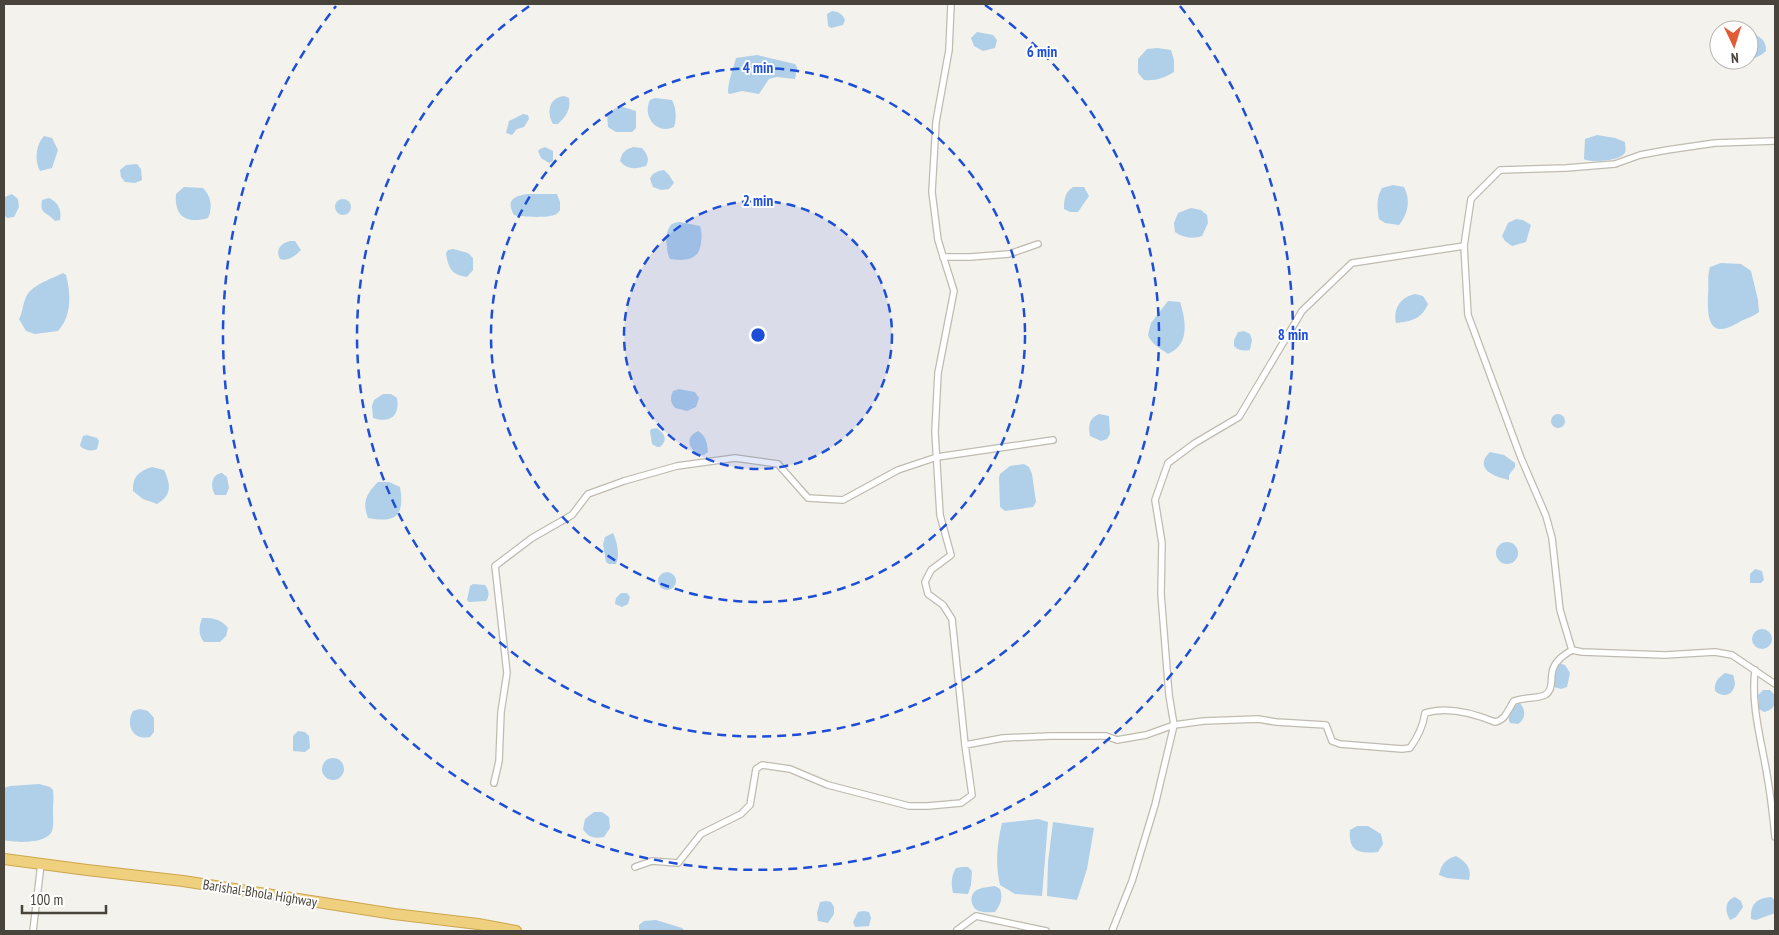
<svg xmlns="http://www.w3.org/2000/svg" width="1779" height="935" font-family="'PT Sans Narrow',sans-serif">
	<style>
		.water { fill: #b0cfe9 }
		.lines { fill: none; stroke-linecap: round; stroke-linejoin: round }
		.street-casing { stroke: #bfbbb0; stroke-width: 8 }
		.highway-casing { stroke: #cda64e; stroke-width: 12 }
		.street { stroke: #fff; stroke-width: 5.5 }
		.highway { stroke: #eed07e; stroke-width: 10 }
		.ring { fill: none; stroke: #1d4ed8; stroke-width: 2.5; stroke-dasharray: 9 6 }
		.labels { text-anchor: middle; stroke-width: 4; stroke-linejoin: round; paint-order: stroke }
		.street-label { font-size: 14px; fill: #48443b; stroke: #fff }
		.centre { fill: #1d4ed8; stroke: #fff; stroke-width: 2.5 }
		.ring-label { font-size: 15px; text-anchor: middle; font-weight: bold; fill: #1d4ed8; stroke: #fff; stroke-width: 4; stroke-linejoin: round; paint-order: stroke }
	</style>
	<rect width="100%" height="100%" fill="#f4f2ec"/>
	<!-- water -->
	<g class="water">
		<path d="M832 11C840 12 842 14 845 20L843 25 831 28 828 26 827 14Z"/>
		<polygon points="977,32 993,35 997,40 995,48 983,51 974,46 971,38"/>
		<path d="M1756 35C1763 39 1766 42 1766 51L1761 55 1750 60 1749 36Z"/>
		<path d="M1157 48 1171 50 1174 60V72C1164 78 1156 81 1144 80L1138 73V59L1147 49Z"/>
		<path d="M757 55 795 64 797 67 795 79 777 77 769 79 759 94 742 91 730 94 728 93C728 81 733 70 736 58Z"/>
		<path d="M564 96 569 98C571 110 566 116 558 124H553C546 112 549 98 564 96Z"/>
		<path d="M655 98 672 100C676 108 677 118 674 127 656 135 642 116 650 100Z"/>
		<polygon points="623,107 636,111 636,128 632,132 616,132 608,127 607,114 616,108"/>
		<polygon points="523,114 528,115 529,119 524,127 517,129 512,135 506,133 509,121"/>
		<path d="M1597 135 1615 138 1625 142C1625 146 1627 151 1624 154 1619 161 1590 163 1584 159L1585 139Z"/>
		<path d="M44 136 52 138 58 150 52 168 40 171C34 161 36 144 44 136Z"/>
		<polygon points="545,147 553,151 553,161 549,163 541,158 538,151 540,149"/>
		<path d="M633 147 642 148C647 154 650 159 646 166 636 169 627 170 620 161 622 153 624 150 633 147Z"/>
		<polygon points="137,164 141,169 142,180 135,183 125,182 121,177 120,170 126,165"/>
		<path d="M664 170 669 175 674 183 669 189 661 190 653 187 650 179C652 173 657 171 664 170Z"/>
		<path d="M1393 185 1404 187C1411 200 1408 214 1399 225L1385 223 1379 219C1377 208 1376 198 1382 188Z"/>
		<path d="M184 187 203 188C211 196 213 207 208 218 187 224 174 217 176 194Z"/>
		<path d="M1073 187H1084L1089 196 1078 212H1070L1064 209C1064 199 1065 192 1073 187Z"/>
		<polygon points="12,194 18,199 19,207 14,217 7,218 4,215 5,197"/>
		<path d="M528 194H557L560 202V210C558 213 557 214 554 215 548 218 520 217 514 215 505 199 515 196 528 194Z"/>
		<path d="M49 198C58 202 62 210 60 220L55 221C48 212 39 215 42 200Z"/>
		<circle cx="343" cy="207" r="8"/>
		<path d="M1191 208 1201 210 1207 215 1208 223 1202 236C1193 239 1183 238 1175 232L1174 223 1178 213Z"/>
		<polygon points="1516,219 1523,220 1531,225 1526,242 1512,246 1505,241 1502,236 1508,223"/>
		<path d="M680 222 700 226C702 232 702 237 701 243 699 261 685 261 670 259 666 252 664 230 672 224 673 223 678 222 680 222Z"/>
		<path d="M290 241H295L301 250C295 256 288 262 280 259 275 250 281 243 290 241Z"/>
		<path d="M453 249 468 253 473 258V270L467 277C451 275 448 267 446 253L448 250Z"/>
		<path d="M1721 263 1741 264 1751 271 1758 300 1759 312C1754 316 1747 318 1741 321 1711 340 1707 323 1708 295 1709 285 1707 277 1710 267Z"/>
		<path d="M63 273 66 275C71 294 72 316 58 331L35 334 26 331 19 319C23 312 22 307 25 300 29 285 50 280 63 273Z"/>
		<path d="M1415 294 1423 296 1428 304C1421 320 1411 321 1396 323 1393 308 1401 297 1415 294Z"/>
		<path d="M1168 301 1180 302C1184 314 1189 336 1178 347 1176 350 1171 352 1168 354 1160 348 1152 345 1148 335L1151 323Z"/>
		<path d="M1244 331 1250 334 1252 340 1250 350C1243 351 1239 351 1234 346V340L1238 332Z"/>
		<path d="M679 389 695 392 699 398 696 407 687 411 675 408C670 402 670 398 673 391Z"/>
		<path d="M383 394H391L397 398C400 415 391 424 373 418L372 406 374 400Z"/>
		<circle cx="1558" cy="421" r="7"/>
		<path d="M1099 414 1109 416 1110 434 1107 439 1101 441 1090 436C1088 426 1089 418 1099 414Z"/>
		<path d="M657 428C665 434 668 440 660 447H657L652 444 650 431 651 429Z"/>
		<path d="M698 431C706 436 707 442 708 452L704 455H698C688 447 685 437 698 431Z"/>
		<path d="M87 435 97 438 99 441 97 449C92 452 82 450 80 445L83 436Z"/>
		<path d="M1490 452 1504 455 1515 463V467L1509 475V480C1494 477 1473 468 1490 452Z"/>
		<polygon points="1024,464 1029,467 1032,474 1036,502 1033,507 1005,511 1000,507 999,478 1000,474 1010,466"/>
		<path d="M152 467 164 470C171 485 172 495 157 504L143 499 133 491C132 477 139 471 152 467Z"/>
		<path d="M222 473 227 477 229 488 226 495H215C210 487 211 474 222 473Z"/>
		<path d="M378 482H389L400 487C405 517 395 523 368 518 362 502 366 494 378 482Z"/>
		<path d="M613 533C617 541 620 555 616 564H609L606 562 603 544 605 537Z"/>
		<circle cx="1507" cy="553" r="11"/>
		<polygon points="1755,569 1762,571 1764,580 1761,583 1750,583 1750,574"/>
		<circle cx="667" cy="581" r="9"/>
		<path d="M473 584 485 585C489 590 490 596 486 601L469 602 467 600 470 586Z"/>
		<polygon points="621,593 627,593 630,597 628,604 622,607 615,604 616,598"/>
		<path d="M202 618C214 618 221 619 228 628L226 636 220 642H204C198 636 199 626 202 618Z"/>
		<circle cx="1762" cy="639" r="10"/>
		<polygon points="1559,663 1565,665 1570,673 1567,687 1561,689 1554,687 1556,664"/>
		<path d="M1725 673 1733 675C1734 676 1735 684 1735 684 1733 696 1723 698 1715 691 1714 682 1718 678 1725 673Z"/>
		<path d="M1763 690H1770L1775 695C1775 705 1775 709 1764 712L1759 709 1758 695Z"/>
		<path d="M1520 703C1526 710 1526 719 1518 724L1510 723C1506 715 1511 705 1520 703Z"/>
		<path d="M140 709 148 711 154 718V732L150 737C133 741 125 725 133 711Z"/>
		<polygon points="298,731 305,732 309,736 310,748 305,752 293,751 293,736"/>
		<circle cx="333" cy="769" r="11"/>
		<path d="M39 784 50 787 53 790C54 797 53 804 53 810 53 817 54 825 52 831 47 844 15 843 4 840V788L10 786Z"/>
		<path d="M594 812H602L609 817 610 828 604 837C594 839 588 837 583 829L585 819Z"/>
		<path d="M1038 819 1048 822 1042 896 1015 894 1000 885C995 863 997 844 1002 823Z"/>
		<polygon points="1053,822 1094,828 1087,869 1077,900 1047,896 1048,862"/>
		<path d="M1357 826H1368L1381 834 1383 844 1378 852C1360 854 1348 852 1350 830Z"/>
		<path d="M1456 856C1466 862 1472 868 1469 880L1447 878 1439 875C1441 864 1446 859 1456 856Z"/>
		<path d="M962 867H968L972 871 971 885 968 894 953 893C951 884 951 876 956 868Z"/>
		<path d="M995 886 1000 889C1003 898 1001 904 995 912 990 912 984 913 979 911 969 907 969 892 979 889 984 887 990 887 995 886Z"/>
		<path d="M1735 897 1741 901 1743 907 1736 917 1730 920C1725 911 1724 901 1735 897Z"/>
		<path d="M1771 897 1775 900V913L1756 920 1751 919C1750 905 1756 898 1771 897Z"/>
		<polygon points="826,901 831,902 834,907 834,914 828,923 818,921 817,913 820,902"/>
		<polygon points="863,911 869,912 871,918 869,926 855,927 853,922 858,912"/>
		<polygon points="656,920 682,928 685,931 639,931 639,925 644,921"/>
	</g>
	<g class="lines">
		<defs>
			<g id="street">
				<polyline points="951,4 949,50 936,122 932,192 938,240 954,291 938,373 935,432 940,515 951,555 931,570 925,582 928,594 943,605 952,619 965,745"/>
				<polyline points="943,257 970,257 1009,254 1038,244"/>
				<polyline points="1572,650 1560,610 1552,538 1546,516 1521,458 1468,315 1464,246 1471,199 1500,170 1566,168 1615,164 1640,155 1667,150 1715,143 1775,141"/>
				<path d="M1755 670C1751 703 1760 736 1766 769 1770 791 1773 815 1775 837"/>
				<polyline points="494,783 499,761 501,712 507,673 495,566 532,538 572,515 588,494 624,481 677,466 735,458 778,464 808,498 843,500 898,470 937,457 1053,440"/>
				<path d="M635 867 652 861 678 863 701 834 741 814 750 805 756 769 762 765 790 769 828 785 909 806H928L961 803 972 795 965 745 1003 738 1050 736H1106L1117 740 1146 735 1174 725 1204 721 1258 719 1276 722 1326 725 1332 741 1340 744 1402 749 1410 748C1418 737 1423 727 1425 713 1447 706 1473 713 1495 722 1506 720 1508 709 1514 701 1524 697 1537 699 1545 695 1554 690 1550 677 1553 669 1556 660 1564 655 1572 650L1582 652 1665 655 1715 652 1732 655 1775 684"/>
				<polyline points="957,930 976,916 1046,931"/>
				<polyline points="33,931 41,864"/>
				<polyline points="1112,931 1132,881 1155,805 1174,725 1169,695 1161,594 1162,543 1155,500 1168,463 1195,443 1239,417 1302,311 1352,263 1464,246"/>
			</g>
			<polyline id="highway" points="4,859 87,870 183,881 394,914 478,924 516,931"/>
		</defs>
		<!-- street casing -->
		<use href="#street" class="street-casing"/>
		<!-- highway casing -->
		<use href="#highway" class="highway-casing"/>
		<!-- street -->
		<use href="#street" class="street"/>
		<!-- highway -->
		<use href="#highway" class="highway"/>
	</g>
	<!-- distance rings -->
	<circle cx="758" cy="335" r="134" fill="#1d4ed8" fill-opacity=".12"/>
	<g class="ring">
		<circle cx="758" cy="335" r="134"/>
		<circle cx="758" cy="335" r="267"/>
		<path d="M985 5A401 401 0 1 1 531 5"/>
		<path d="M1180 6A535 535 0 1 1 336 6"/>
	</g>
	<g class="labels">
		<!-- street labels -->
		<g class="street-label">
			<text transform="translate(260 893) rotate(9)" y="5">Barishal-Bhola Highway</text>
		</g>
	</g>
	<circle cx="758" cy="335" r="8" class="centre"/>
	<g class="ring-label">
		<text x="1042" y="57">6 min</text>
		<text x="758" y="73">4 min</text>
		<text x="758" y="206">2 min</text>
		<text x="1293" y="340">8 min</text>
	</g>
	<!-- border -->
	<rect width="1779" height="935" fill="none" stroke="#48443b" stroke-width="10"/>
	<!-- north arrow -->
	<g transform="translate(1734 45) rotate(176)"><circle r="24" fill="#ffffff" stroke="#b6b4b1"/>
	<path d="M0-4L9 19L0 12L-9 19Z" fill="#e25a36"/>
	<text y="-8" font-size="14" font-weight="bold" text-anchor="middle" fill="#48443b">N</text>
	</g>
	<!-- scale -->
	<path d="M22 905v8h84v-8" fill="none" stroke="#48443b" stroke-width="2.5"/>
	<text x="30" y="905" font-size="15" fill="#48443b" stroke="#ffffff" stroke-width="4" paint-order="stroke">100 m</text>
</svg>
